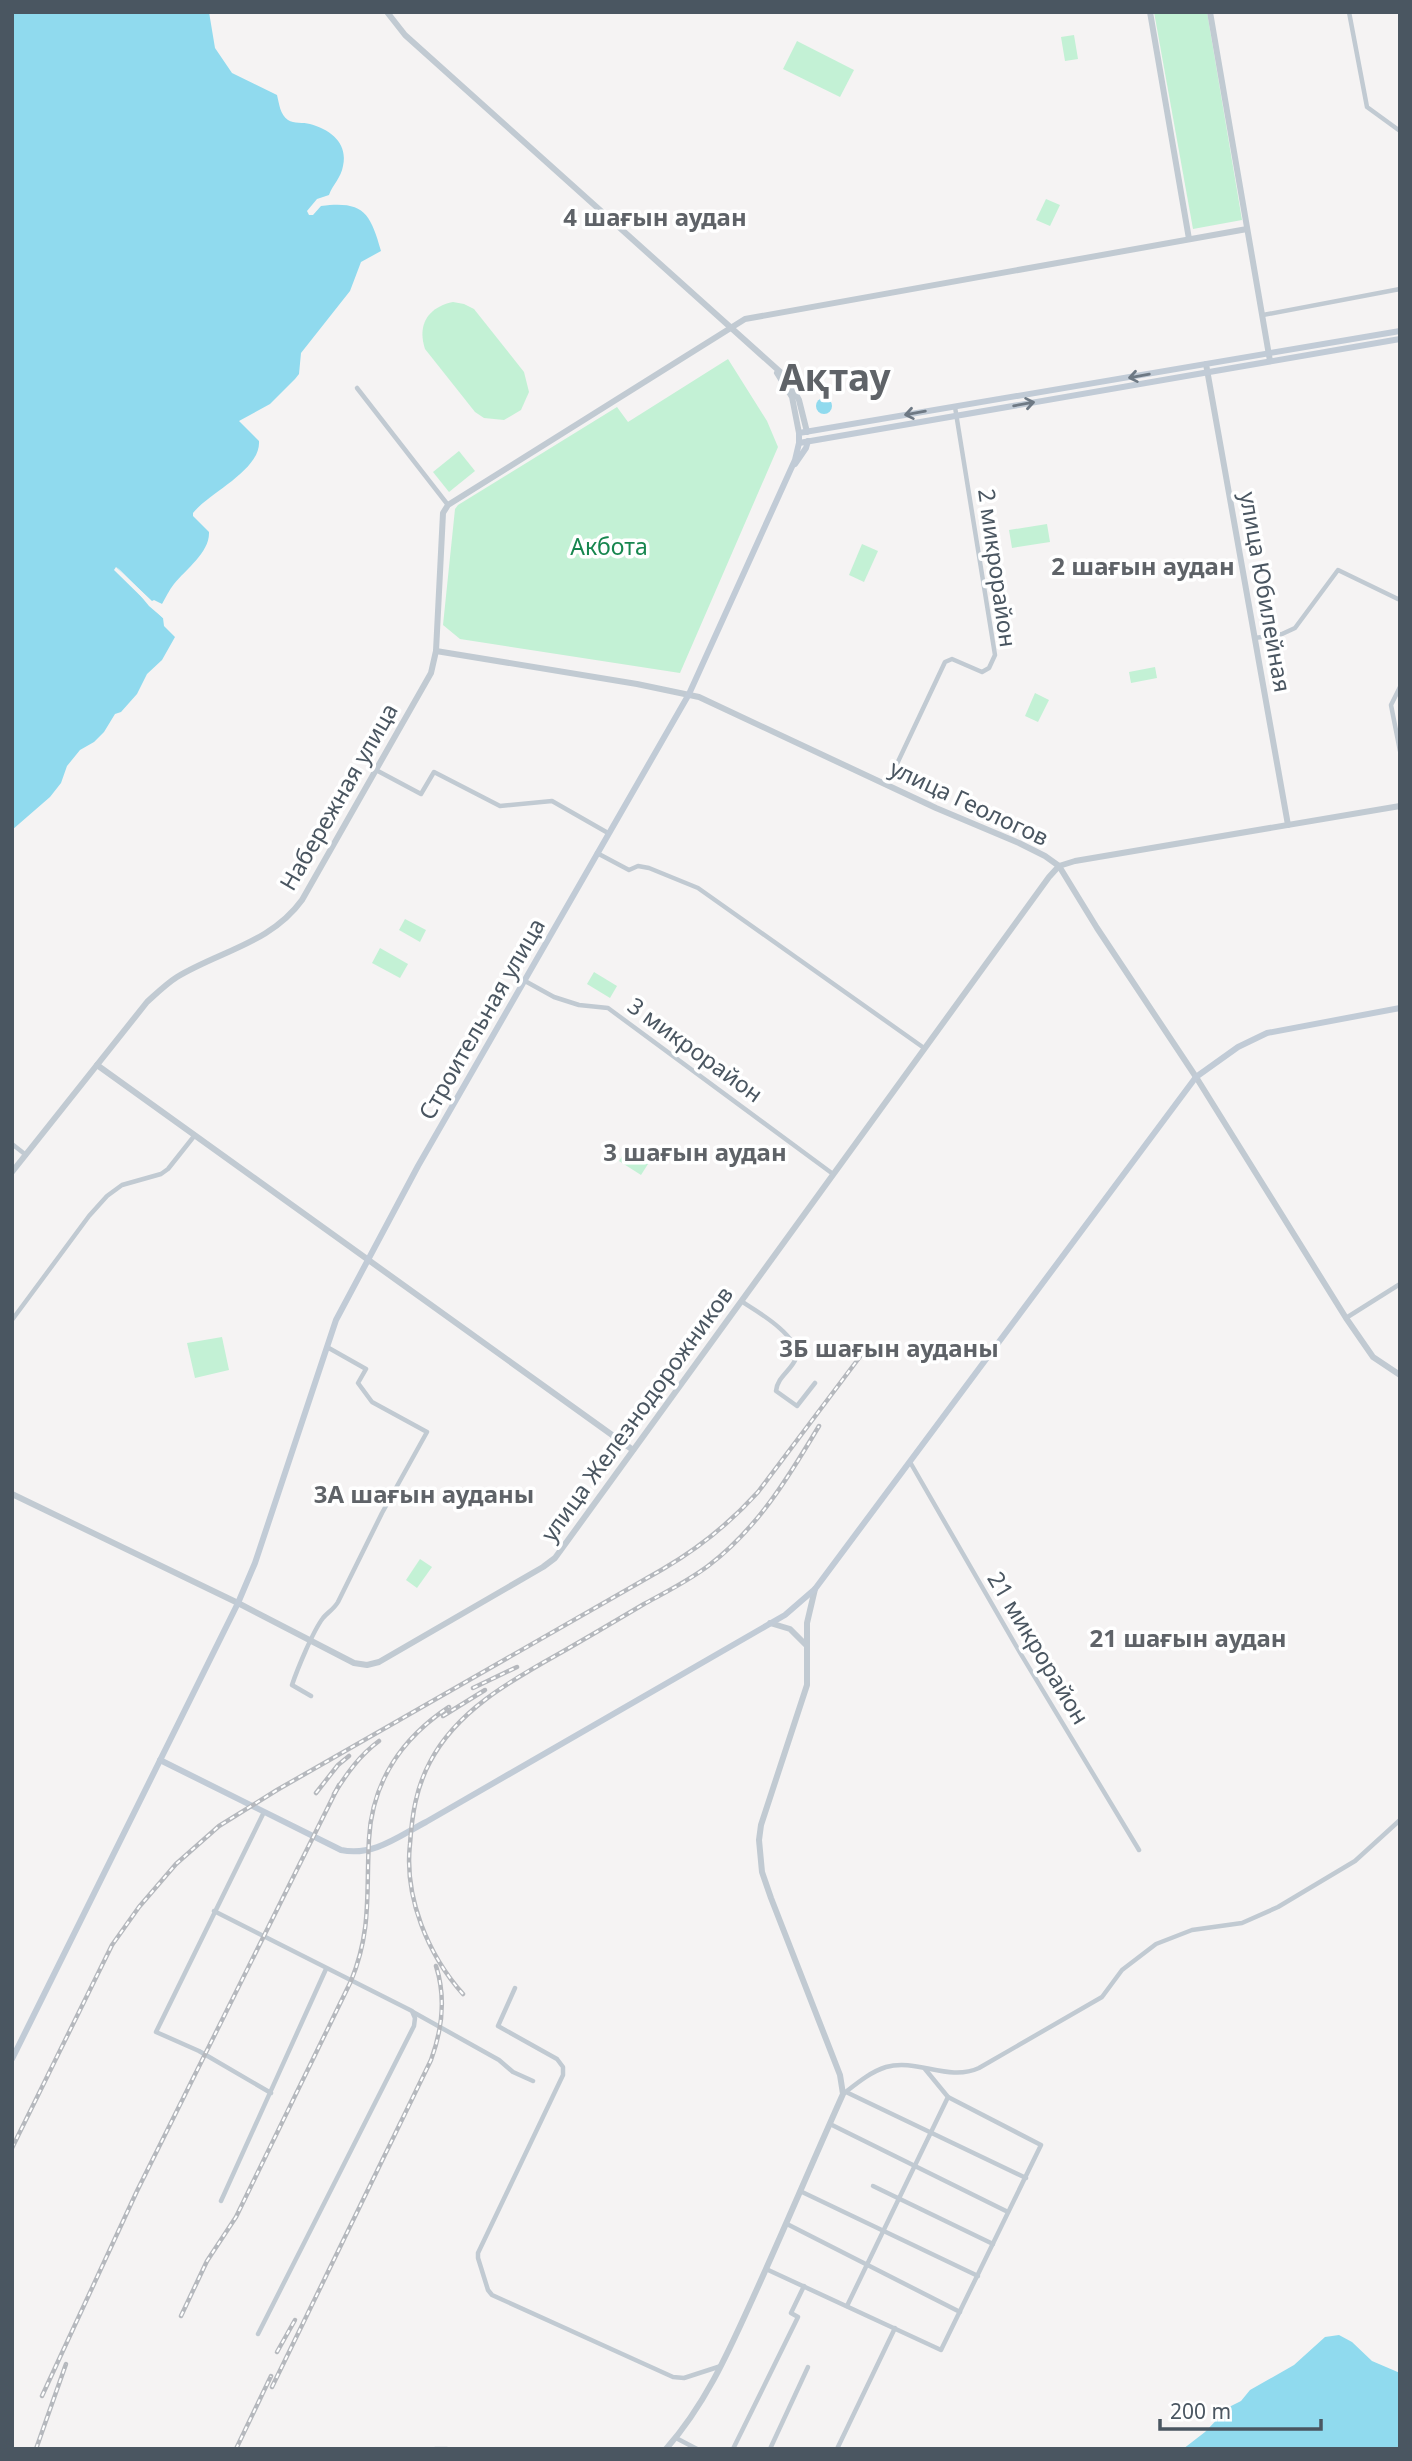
<svg xmlns="http://www.w3.org/2000/svg" width="1412" height="2461" font-family="'Noto Sans',sans-serif">
	<style>
		.green { fill: #c3f1d5 }
		.water { fill: #90daee }
		.pier { fill: #f5f3f3 }
		.lines { fill: none; stroke-linecap: round; stroke-linejoin: round }
		.minor { stroke: #c1cad2; stroke-width: 4.5 }
		.tertiary { stroke: #c1cad2; stroke-width: 6 }
		.secondary { stroke: #c1cbd6; stroke-width: 6 }
		.rail-casing { stroke: #b5b8bd; stroke-width: 4.5 }
		.rail { stroke: #fff; stroke-width: 2; stroke-dasharray: 5; stroke-linecap: butt }
		.oneway { stroke: #6e7984 }
		.labels { text-anchor: middle; stroke-width: 7; stroke-linejoin: round; paint-order: stroke }
		.park-label { font-size: 23px; fill: #17864f; stroke: #fff }
		.street-label { font-size: 23px; fill: #4a5661; stroke: #fff }
		.neighbourhood-label { font-size: 24px; font-weight: bold; fill: #5f6368; stroke: #fff }
		.town-label { font-size: 37px; font-weight: bold; fill: #5f6368; stroke: #fff }
	</style>
	<rect width="100%" height="100%" fill="#f5f3f3"/>
	<!-- green -->
	<g class="green">
		<polygon points="1154,12 1207,12 1242,220 1193,229"/>
		<polygon points="1074,35 1078,59 1065,61 1061,37"/>
		<polygon points="797,41 854,70 840,97 783,69"/>
		<polygon points="1046,199 1060,205 1050,226 1036,220"/>
		<path d="M453 302 464 304 474 309 524 372 529 392 521 410 504 420 484 418 475 412 425 349C417 325 428 307 453 302Z"/>
		<polygon points="728,359 767,421 778,447 680,673 460,639 443,625 455,509 458,505 617,407 628,422"/>
		<polygon points="459,451 475,471 449,492 433,472"/>
		<polygon points="1047,524 1050,542 1012,548 1009,530"/>
		<polygon points="862,544 878,551 864,582 849,575"/>
		<polygon points="1155,667 1157,678 1131,683 1129,672"/>
		<polygon points="1035,693 1049,700 1038,722 1025,716"/>
		<polygon points="405,919 426,930 420,942 399,930"/>
		<polygon points="380,948 408,964 400,978 372,963"/>
		<polygon points="594,972 617,986 610,998 587,984"/>
		<polygon points="626,1150 648,1164 641,1175 619,1161"/>
		<polygon points="222,1337 229,1370 195,1378 187,1343"/>
		<polygon points="420,1559 432,1567 417,1588 406,1580"/>
	</g>
	<!-- water -->
	<g class="water">
		<path d="M12 12H209L215 48 232 73 277 95C279 103 280 115 288 120 294 124 303 122 310 124 331 130 348 143 343 166 341 178 333 184 329 195L317 199 307 211 309 215H313L321 206C363 201 370 212 381 251L361 262 350 291 301 353 299 374 295 379 270 404 239 421 259 441C261 470 209 493 193 513V516L209 532C210 552 186 569 174 584 169 590 166 597 162 604L152 602 117 567 149 606 163 618 164 626 175 637 162 660 147 674 137 694 121 712 115 714 104 732 94 742 80 750 67 766 61 783 50 797 12 830Z"/>
		<circle cx="824" cy="406" r="8"/>
		<polygon points="1339,2335 1352,2342 1372,2361 1400,2373 1400,2449 1183,2449 1205,2432 1229,2407 1241,2401 1250,2390 1294,2365 1325,2337"/>
	</g>
	<!-- pier -->
	<polygon class="pier" points="116,567 152,601 154,600 162,604 160,608 154,605 163,613 163,618 114,570"/>
	<g class="lines">
		<!-- minor -->
		<g class="minor">
			<polyline points="1349,12 1367,107 1400,131"/>
			<polyline points="1263,315 1400,289"/>
			<polyline points="357,388 448,505"/>
			<polyline points="1255,638 1282,634 1295,628 1338,570 1400,600"/>
			<polyline points="1400,687 1391,705 1400,751"/>
			<polyline points="376,770 421,794 434,772 500,806 552,801 608,833"/>
			<polyline points="887,785 945,662 952,659 982,672 989,668 995,655 955,407"/>
			<polyline points="597,853 629,870 638,866 649,868 698,888 924,1048"/>
			<polyline points="525,981 554,997 579,1005 608,1008 833,1174"/>
			<polyline points="12,1144 26,1155"/>
			<path d="M741 1301C755 1310 802 1337 796 1358 792 1370 777 1377 776 1391L797 1406 815 1383"/>
			<polyline points="1346,1318 1400,1284"/>
			<polyline points="12,1320 89,1216 107,1196 122,1185 161,1174 168,1169 195,1135"/>
			<polyline points="910,1462 1019,1651 1139,1850"/>
			<path d="M311 1696 292 1685C297 1670 313 1631 323 1618 328 1612 334 1609 338 1602L382 1513 427 1432 372 1402 358 1383 366 1369 327 1347"/>
			<polyline points="264,1812 156,2032 199,2051 271,2093"/>
			<polyline points="214,1911 412,2011 415,2018 414,2026 258,2334"/>
			<polyline points="515,1988 498,2026 557,2059 563,2067 563,2075 478,2253 478,2258 488,2290 492,2295 673,2377 684,2378 721,2366"/>
			<polyline points="413,2012 499,2060 513,2072 533,2081"/>
			<polyline points="846,2092 1026,2178"/>
			<path d="M843 2094C856 2084 870 2072 886 2067 917 2058 948 2082 979 2068L1102 1997 1122 1970 1156 1944 1192 1930 1242 1923 1278 1907 1355 1861 1400 1820"/>
			<polyline points="830,2124 1008,2212"/>
			<polyline points="873,2186 993,2244"/>
			<polyline points="800,2191 978,2276"/>
			<polyline points="221,2201 326,1969"/>
			<polyline points="787,2224 960,2312"/>
			<polyline points="766,2269 941,2350 1041,2145 948,2097 925,2069"/>
			<polyline points="847,2306 948,2097"/>
			<polyline points="676,2438 697,2449"/>
			<polyline points="435,2449 447,2449"/>
			<polyline points="733,2449 798,2317 791,2313 804,2286"/>
			<polyline points="770,2449 808,2367"/>
			<polyline points="837,2449 895,2328"/>
		</g>
		<!-- tertiary -->
		<g class="tertiary">
			<polyline points="387,12 405,35 787,378 799,400 807,432"/>
			<polyline points="1150,12 1189,239"/>
			<polyline points="1210,12 1270,361"/>
			<polyline points="1206,364 1288,825"/>
			<polyline points="777,373 792,397 799,433"/>
			<polyline points="436,651 637,684 699,697 936,808 1019,843 1045,856 1059,866 1097,928 1196,1077 1346,1318 1373,1357 1400,1375"/>
			<polyline points="97,1065 633,1450"/>
			<path d="M12 1172 147 1002C157 993 166 984 177 977 220 951 271 943 302 900L431 673 436 651 443 513 448 505 745 319 1247 229"/>
			<polyline points="12,1494 238,1603 354,1663 367,1665 379,1662 543,1567 555,1558 1049,877 1059,866 1075,861 1400,806"/>
			<polyline points="770,1623 790,1629 806,1645"/>
			<path d="M666 2449C705 2405 728 2353 752 2300 783 2232 812 2163 843 2094L840 2075 771 1898 762 1872 759 1840 761 1825 807 1685V1623L815 1589"/>
		</g>
		<!-- secondary -->
		<g class="secondary">
			<polyline points="799,443 1400,339"/>
			<polyline points="795,464 806,448 808,441"/>
			<path d="M160 1760 341 1850C373 1857 399 1836 426 1822L785 1615 815 1589 1196 1077 1238 1047 1267 1033 1400 1008"/>
			<polyline points="12,2059 238,1603 255,1563 336,1320 418,1166 689,694 795,460 799,443 799,433 1400,331"/>
		</g>
		<defs>
			<g id="rail">
				<polyline points="473,1688 517,1667"/>
				<polyline points="443,1716 485,1690"/>
				<polyline points="316,1793 338,1765 349,1756"/>
				<path d="M334 1794C347 1773 360 1755 379 1741"/>
				<path d="M463 1994C428 1955 404 1897 410 1844 412 1815 416 1788 430 1762 457 1710 512 1680 562 1652 590 1636 617 1620 644 1604 666 1592 688 1581 708 1566 757 1529 788 1478 819 1426"/>
				<path d="M12 2148 112 1945 139 1907 176 1864 219 1826 277 1790 663 1569C699 1548 730 1523 758 1492L862 1354"/>
				<path d="M181 2316 207 2261 236 2217 351 1981C372 1930 366 1892 369 1839 372 1782 402 1738 449 1707"/>
				<polyline points="277,2352 295,2320"/>
				<path d="M272 2387 431 2060C442 2030 446 1997 436 1966"/>
				<polyline points="42,2396 137,2191 339,1785"/>
				<polyline points="36,2449 66,2364"/>
				<polyline points="236,2449 271,2376"/>
			</g>
		</defs>
		<!-- rail casing -->
		<use href="#rail" class="rail-casing"/>
		<!-- rail -->
		<use href="#rail" class="rail"/>
	</g>
	<!-- one-way arrows -->
	<defs><path id="oneway-shaft" d="M-6 0H5M1.5-3L5.5 0L1.5 3" fill="none" stroke-width="1.6" stroke-linecap="round" stroke-linejoin="round" transform="scale(1.75)"/></defs>
	<g class="oneway">
		<use href="#oneway-shaft" transform="translate(1139 376) rotate(170)"/>
		<use href="#oneway-shaft" transform="translate(1024 404) rotate(-10)"/>
		<use href="#oneway-shaft" transform="translate(915 413) rotate(170)"/>
	</g>
	<g class="labels">
		<!-- park labels -->
		<g class="park-label">
			<text x="609" y="555">Акбота</text>
		</g>
		<!-- street labels -->
		<g class="street-label">
			<text transform="translate(997 568) rotate(82)" y="8">2 микрорайон</text>
			<text transform="translate(1265 592) rotate(80)" y="8">улица Юбилейная</text>
			<text transform="translate(339 797) rotate(-60)" y="8">Набережная улица</text>
			<text transform="translate(969 803) rotate(25)" y="8">улица Геологов</text>
			<text transform="translate(482 1019) rotate(-60)" y="8">Строительная улица</text>
			<text transform="translate(695 1050) rotate(36)" y="8">3 микрорайон</text>
			<text transform="translate(637 1414) rotate(-54)" y="8">улица Железнодорожников</text>
			<text transform="translate(1038 1648) rotate(59)" y="8">21 микрорайон</text>
		</g>
		<!-- neighbourhood labels -->
		<g class="neighbourhood-label">
			<text x="655" y="226">4 шағын аудан</text>
			<text x="1143" y="575">2 шағын аудан</text>
			<text x="695" y="1161">3 шағын аудан</text>
			<text x="889" y="1357">3Б шағын ауданы</text>
			<text x="424" y="1503">3А шағын ауданы</text>
			<text x="1188" y="1647">21 шағын аудан</text>
		</g>
		<!-- town labels -->
		<g class="town-label">
			<text x="835" y="391">Ақтау</text>
		</g>
	</g>
	<!-- border -->
	<rect width="1412" height="2461" fill="none" stroke="#4a5661" stroke-width="28"/>
	<!-- scale -->
	<path d="M1160 2419v10h161v-10" fill="none" stroke="#4a5661" stroke-width="3.5"/>
	<text x="1170" y="2419" font-size="21" fill="#4a5661" stroke="#ffffff" stroke-width="5" paint-order="stroke">200 m</text>
</svg>
